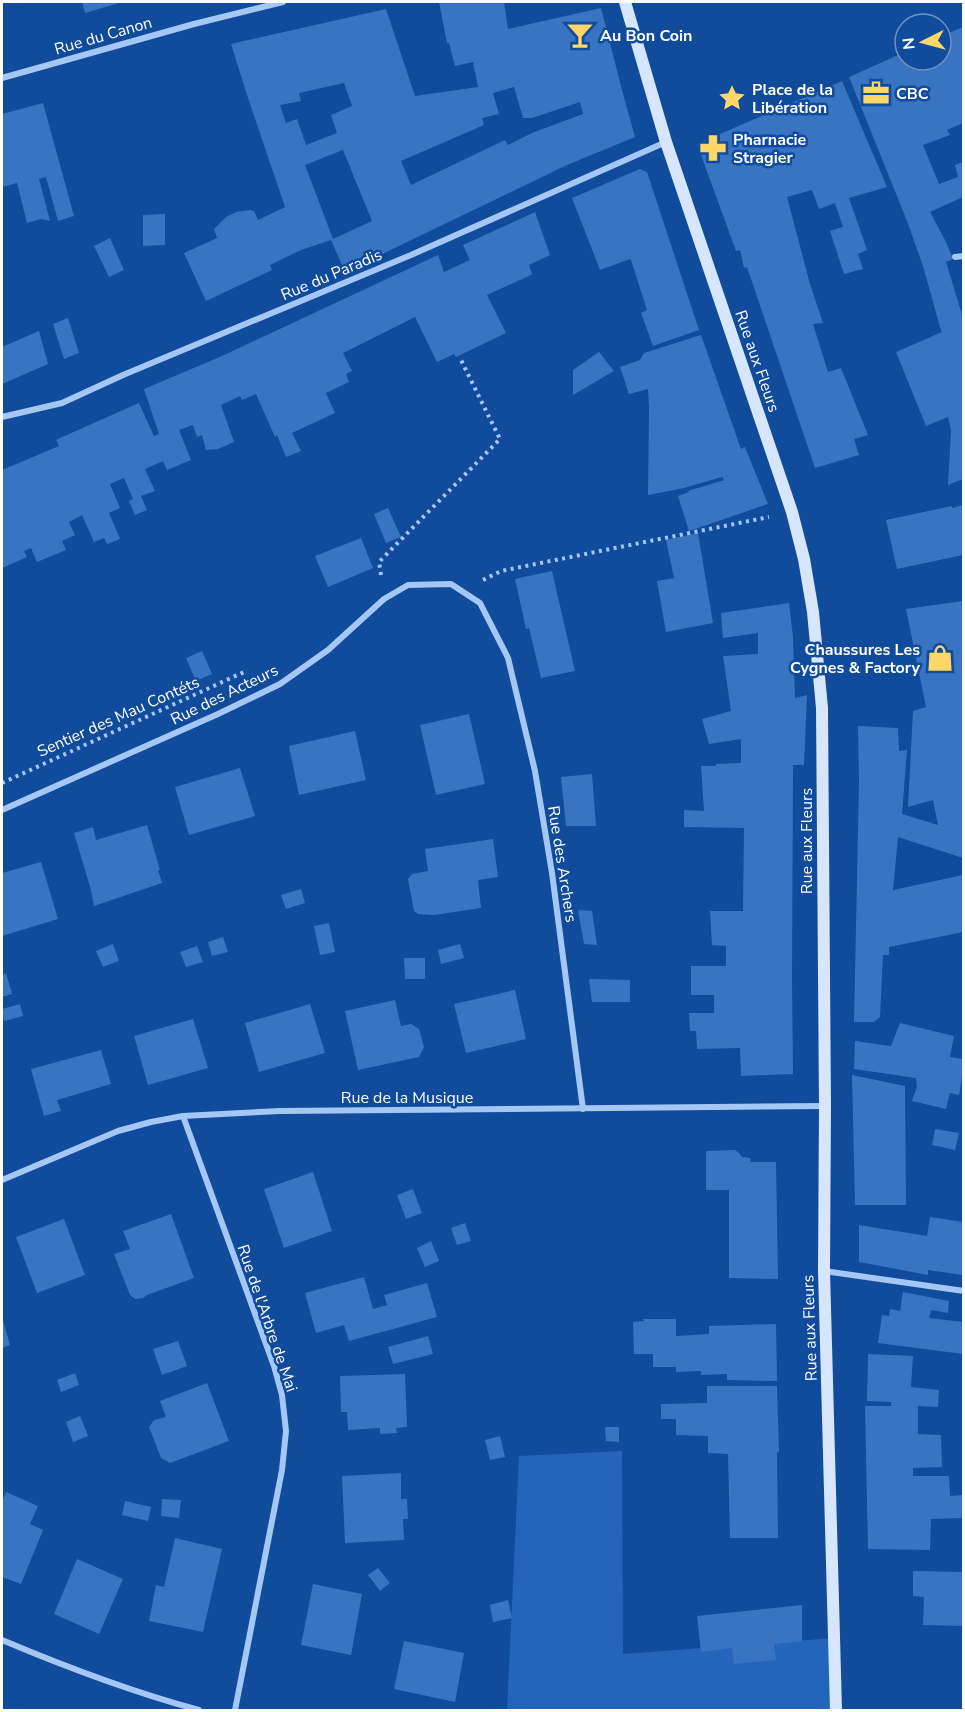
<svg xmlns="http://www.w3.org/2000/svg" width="965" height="1712" font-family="'Nunito Sans',sans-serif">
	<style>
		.green { fill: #2365ba }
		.building { fill: #3974c3; fill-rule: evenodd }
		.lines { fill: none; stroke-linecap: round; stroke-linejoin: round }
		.path { stroke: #a5c7f5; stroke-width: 4; stroke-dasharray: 3 4.5; stroke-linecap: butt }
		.street { stroke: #a5c7f5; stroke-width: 6 }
		.secondary { stroke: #d5e6fd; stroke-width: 12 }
		.labels { text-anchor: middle; stroke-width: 5; stroke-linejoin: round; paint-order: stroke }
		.street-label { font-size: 16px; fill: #fff; stroke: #104b9c }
		.poi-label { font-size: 16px; font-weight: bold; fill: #fff; stroke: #104b9c; text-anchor: start }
	</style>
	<rect width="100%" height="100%" fill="#104b9c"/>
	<!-- green -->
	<polygon class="green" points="622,1451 623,1654 834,1638 836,1710 507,1710 519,1456"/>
	<!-- building -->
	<g class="building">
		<polygon points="82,2 122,2 85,13"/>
		<path d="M439 2H504L508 29 601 8 622 90 635 137 567 165 345 272 331 240 301 250 270 265 272 270 206 301 184 253 217 238 214 229 226 217 236 212 250 210 254 211 258 220 285 207 247 95 231 44 386 9 415 96 478 87 473 62 455 66 449 43H447ZM344 83 352 106 331 115 337 133 306 145 297 119 286 123 280 105 301 101 299 93ZM514 87 523 118H532L580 102 583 114 532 133 508 145 505 140 411 185 401 161 484 125 482 118 499 114 493 93ZM343 150 372 221 333 239 305 165Z"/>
		<polygon points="963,27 963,123 947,130 950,135 923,145 939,184 958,177 955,165 963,162 963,197 930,212 946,242 953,259 946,262 963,318 963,479 948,485 951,430 948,417 926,426 896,352 942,332 940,327 923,266 907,221 849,77 905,52 905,60 941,60 941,36"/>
		<polygon points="842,81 887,187 849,198 867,250 858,254 863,269 844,274 830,231 843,227 835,203 819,209 812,190 787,197 810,284 823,323 813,324 828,372 841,368 868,435 854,439 859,455 815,468 747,267 744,268 740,250 736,251 697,144"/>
		<polygon points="43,103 74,216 58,221 46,177 39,179 50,221 41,219 27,223 17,183 2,187 2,114"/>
		<polygon points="640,169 647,172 699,330 653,346 641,313 647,310 631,260 630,259 600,270 572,198"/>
		<polygon points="535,212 550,255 529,265 532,274 531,275 487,295 506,333 456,357 454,354 437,362 415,317 343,353 352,371 346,374 349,382 326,393 335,413 292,433 301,451 286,457 277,435 275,437 256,394 242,400 240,396 221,405 234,442 218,449 206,450 202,435 197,437 193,425 179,430 191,460 167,470 163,461 145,469 155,491 141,496 147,510 135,515 129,501 133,499 124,478 110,484 120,508 109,513 120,539 107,544 104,538 94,542 82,515 69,522 75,535 62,541 66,550 37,562 31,548 24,551 27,557 2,568 2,470 59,446 56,440 60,438 139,403 154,436 159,434 144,389 222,356 438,255 444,272 470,260 463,245"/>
		<polygon points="165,214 165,245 143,246 143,215"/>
		<polygon points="110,238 124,270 109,277 94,246"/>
		<polygon points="68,318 79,353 64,359 53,324"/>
		<polygon points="39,331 48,364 2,384 2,347"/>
		<polygon points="701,335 741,449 745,447 768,504 689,531 678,496 689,492 688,491 724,480 722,477 684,488 648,495 649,406 648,389 629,394 620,367 640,360 644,353"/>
		<polygon points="599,352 614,371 573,395 573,370"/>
		<polygon points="963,505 963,555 897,569 886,520 952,506 952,508"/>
		<polygon points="388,508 401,537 386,543 374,514"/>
		<polygon points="698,533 713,623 666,632 657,581 674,578 666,540"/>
		<polygon points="361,538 373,568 328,587 315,556"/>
		<polygon points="552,571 575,671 541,678 529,628 526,629 515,579"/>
		<polygon points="963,601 963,858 898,837 893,890 963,875 963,932 889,947 889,955 883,955 880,1017 874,1022 854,1022 859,782 858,726 898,728 899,751 907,750 902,814 938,825 933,800 908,807 913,711 926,707 906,609"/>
		<polygon points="789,603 793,637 795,698 807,695 804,765 793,765 792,979 793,1074 741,1076 740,1048 697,1049 696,1031 690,1031 689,1013 714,1013 714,995 691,995 691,966 726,966 726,946 712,945 710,911 743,911 744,828 684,827 684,810 704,811 701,766 716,766 716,764 741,763 741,739 709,744 702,719 731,711 723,656 758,654 758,633 723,638 721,613"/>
		<polygon points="202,651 212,674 196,681 186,658"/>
		<polygon points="469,714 485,784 436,795 420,725"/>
		<polygon points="355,731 366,780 299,795 289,746"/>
		<polygon points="240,768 255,816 189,835 175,787"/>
		<polygon points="592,774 596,826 566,826 561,777"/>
		<polygon points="147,825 160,870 158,870 162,883 94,906 91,890 74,833 93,827 96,840"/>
		<polygon points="493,839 498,877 478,880 481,908 434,915 418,914 414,911 408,879 412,874 428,871 425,849"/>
		<polygon points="41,862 58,919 2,936 2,873"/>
		<polygon points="301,889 305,903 286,909 281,895"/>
		<polygon points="578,910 592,911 597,945 584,944"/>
		<polygon points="329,923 335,952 320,955 314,926"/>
		<polygon points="223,937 228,952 212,956 208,942"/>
		<polygon points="113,944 119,961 103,967 96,951"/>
		<polygon points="460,944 464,958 441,964 438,950"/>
		<polygon points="197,946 203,962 186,967 180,952"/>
		<polygon points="404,958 425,958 425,979 405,979"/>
		<polygon points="6,973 12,994 2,997 2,975"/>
		<polygon points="589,979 630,980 630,1002 592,1002"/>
		<polygon points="515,990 526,1039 466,1053 454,1004"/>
		<polygon points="395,1000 401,1026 411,1024 419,1029 424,1047 419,1057 358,1070 345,1011"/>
		<polygon points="20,1004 23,1016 4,1021 2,1009"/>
		<polygon points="310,1004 325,1053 259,1072 245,1023"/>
		<polygon points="193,1019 208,1068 148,1085 134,1036"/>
		<polygon points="900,1023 954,1036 950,1057 963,1059 963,1071 959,1095 950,1093 946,1109 912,1101 917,1087 916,1078 854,1069 855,1041 891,1046"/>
		<polygon points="101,1050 111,1084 57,1100 61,1111 44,1116 31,1069"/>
		<polygon points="852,1075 905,1086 906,1205 855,1205"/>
		<polygon points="935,1129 959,1133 955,1150 932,1145"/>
		<polygon points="735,1150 739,1153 742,1157 750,1158 751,1160 750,1162 776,1162 778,1279 729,1278 729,1190 706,1190 706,1151"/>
		<polygon points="313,1172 332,1231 284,1248 264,1189"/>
		<polygon points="413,1189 422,1213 406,1219 397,1195"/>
		<polygon points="171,1214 194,1278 147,1295 143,1298 135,1299 130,1295 114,1254 130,1249 123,1231"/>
		<polygon points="930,1217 963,1222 963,1275 928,1270 928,1275 859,1262 859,1225 927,1236"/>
		<polygon points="64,1219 85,1275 37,1293 16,1237"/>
		<polygon points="465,1223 471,1241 457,1245 451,1228"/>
		<polygon points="431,1241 439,1261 425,1267 417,1248"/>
		<polygon points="364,1277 373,1309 387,1305 384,1295 427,1283 437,1317 349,1341 344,1325 316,1333 305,1293"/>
		<polygon points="903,1292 949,1301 948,1313 931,1310 929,1318 963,1322 963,1354 878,1343 882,1315 889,1316 890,1309 900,1311"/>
		<polygon points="2,1317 10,1345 2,1348"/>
		<polygon points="643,1319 676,1319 676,1336 709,1334 709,1326 776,1324 777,1381 727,1380 727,1374 701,1375 701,1371 676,1372 676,1367 653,1367 653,1354 634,1354 633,1322 644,1321"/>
		<polygon points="428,1336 433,1354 393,1364 388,1347"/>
		<polygon points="178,1341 187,1366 162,1375 153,1349"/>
		<polygon points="868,1354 913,1356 911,1387 939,1390 938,1407 918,1406 918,1434 941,1435 942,1467 913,1468 913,1476 949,1476 950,1496 963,1495 963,1518 931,1519 930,1550 868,1549 865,1406 891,1406 891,1402 867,1401"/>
		<polygon points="75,1373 79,1385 61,1392 57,1380"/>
		<polygon points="405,1374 407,1427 396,1428 397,1433 380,1434 380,1428 348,1430 347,1412 341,1412 340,1376"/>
		<polygon points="207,1383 229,1441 170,1463 161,1458 149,1427 154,1420 166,1417 160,1401"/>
		<polygon points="707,1386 777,1386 779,1452 777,1452 778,1538 730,1538 728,1454 708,1453 708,1436 676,1435 676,1419 661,1419 661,1404 707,1403"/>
		<polygon points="80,1416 88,1436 73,1442 66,1422"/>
		<polygon points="605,1427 619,1427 619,1442 606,1441"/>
		<polygon points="500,1436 505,1457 490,1460 485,1440"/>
		<polygon points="401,1473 401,1499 407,1499 408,1519 403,1519 404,1540 345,1543 342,1476"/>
		<polygon points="6,1492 38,1506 30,1524 43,1530 21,1584 2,1577 2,1501"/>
		<polygon points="162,1499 181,1500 179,1518 161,1516"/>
		<polygon points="125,1501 151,1507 148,1521 122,1515"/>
		<polygon points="175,1538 222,1549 203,1632 149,1621 156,1585 164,1587"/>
		<polygon points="77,1559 123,1579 99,1634 54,1614"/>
		<polygon points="378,1568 390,1583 380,1591 368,1575"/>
		<polygon points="913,1571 963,1572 963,1626 923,1625 924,1597 913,1596"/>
		<polygon points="313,1584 362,1594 351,1655 301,1645"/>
		<polygon points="508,1600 512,1618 493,1622 490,1605"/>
		<polygon points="802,1605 802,1641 774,1644 776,1660 734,1664 732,1648 701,1652 697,1616"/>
		<polygon points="404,1641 464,1653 455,1702 394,1689"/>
	</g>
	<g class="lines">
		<!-- path -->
		<g class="path">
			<polyline points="381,575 379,562 500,439 460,358"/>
			<polyline points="483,580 501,571 769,517"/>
			<polyline points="2,783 244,672"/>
		</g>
		<!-- street -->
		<g class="street">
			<polyline points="2,78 194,24 283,2"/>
			<polyline points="955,257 964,256"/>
			<polyline points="2,417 62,403 123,375 411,255 666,142"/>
			<polyline points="2,810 218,714 280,684 328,650 384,599 408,585 451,584 480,603 508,658 535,771 552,873 583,1109"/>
			<polyline points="183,1116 274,1366 282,1395 286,1431 282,1470 235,1710"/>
			<polyline points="2,1180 118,1131 151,1122 183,1116 280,1111 824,1106"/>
			<polyline points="824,1271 964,1291"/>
			<path d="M2 1640C66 1667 132 1692 199 1710"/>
		</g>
		<!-- secondary -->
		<polyline class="secondary" points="625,2 666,142 792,512 804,559 813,612 822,708 825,1106 824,1271 836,1710"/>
	</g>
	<!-- icons -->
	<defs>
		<symbol id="bar-bare" viewBox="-9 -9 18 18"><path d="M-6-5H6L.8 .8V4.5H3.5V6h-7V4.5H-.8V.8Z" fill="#ffd668" stroke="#104b9c" stroke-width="2.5" paint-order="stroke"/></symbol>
		<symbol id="office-bare" viewBox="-9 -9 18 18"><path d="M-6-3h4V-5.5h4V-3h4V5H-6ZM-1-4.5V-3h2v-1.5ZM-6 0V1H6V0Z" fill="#ffd668" stroke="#104b9c" stroke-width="2.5" paint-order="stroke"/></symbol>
		<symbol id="sight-bare" viewBox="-9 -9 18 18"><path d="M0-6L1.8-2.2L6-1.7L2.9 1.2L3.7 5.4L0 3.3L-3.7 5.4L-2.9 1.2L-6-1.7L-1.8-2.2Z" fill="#ffd668" stroke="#104b9c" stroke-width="2.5" paint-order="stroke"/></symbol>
		<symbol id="pharmacy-bare" viewBox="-9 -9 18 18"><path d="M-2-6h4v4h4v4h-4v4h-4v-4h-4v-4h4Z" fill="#ffd668" stroke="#104b9c" stroke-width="2.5" paint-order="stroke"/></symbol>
		<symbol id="shop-bare" viewBox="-9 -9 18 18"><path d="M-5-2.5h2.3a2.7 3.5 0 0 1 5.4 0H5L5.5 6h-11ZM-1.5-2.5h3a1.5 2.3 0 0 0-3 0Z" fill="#ffd668" stroke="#104b9c" stroke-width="2.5" paint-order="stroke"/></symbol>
	</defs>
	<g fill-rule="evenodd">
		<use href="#bar-bare" x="561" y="16" width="38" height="38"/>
		<use href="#office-bare" x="857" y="74" width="38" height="38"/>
		<use href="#sight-bare" x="713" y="79" width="38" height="38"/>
		<use href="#pharmacy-bare" x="694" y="129" width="38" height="38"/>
		<use href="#shop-bare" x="921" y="639" width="38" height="38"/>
	</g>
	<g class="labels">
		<!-- street labels -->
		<g class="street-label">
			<text transform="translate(103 35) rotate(-16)" y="6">Rue du Canon</text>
			<text transform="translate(331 274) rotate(-23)" y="6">Rue du Paradis</text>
			<text transform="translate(758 361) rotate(71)" y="6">Rue aux Fleurs</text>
			<text transform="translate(224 694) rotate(-26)" y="6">Rue des Acteurs</text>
			<text transform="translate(118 716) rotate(-24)" y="6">Sentier des Mau Contéts</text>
			<text transform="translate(806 841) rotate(-90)" y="6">Rue aux Fleurs</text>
			<text transform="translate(563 864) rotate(81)" y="6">Rue des Archers</text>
			<text x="407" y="1103">Rue de la Musique</text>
			<text transform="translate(268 1318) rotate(71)" y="6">Rue de l'Arbre de Mai</text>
			<text transform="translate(809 1328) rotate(-92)" y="6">Rue aux Fleurs</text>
		</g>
		<!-- poi labels -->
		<g class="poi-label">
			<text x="600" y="41">Au Bon Coin</text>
			<text x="752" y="95">Place de la<tspan x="752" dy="18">Libération</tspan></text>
			<text x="896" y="99">CBC</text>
			<text x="733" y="145">Pharnacie<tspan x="733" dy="18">Stragier</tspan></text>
			<text x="920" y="655" text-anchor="end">Chaussures Les<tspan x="920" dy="18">Cygnes &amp; Factory</tspan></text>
		</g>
	</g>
	<!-- border -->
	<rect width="965" height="1712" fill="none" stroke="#ffffff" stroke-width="6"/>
	<!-- north arrow -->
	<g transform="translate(923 42) rotate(264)"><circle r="28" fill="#104b9c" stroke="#7093c4" stroke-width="1.5"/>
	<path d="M0-4.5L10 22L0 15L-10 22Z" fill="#ffd668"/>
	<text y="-9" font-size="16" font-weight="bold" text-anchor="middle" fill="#ffffff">N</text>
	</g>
</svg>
